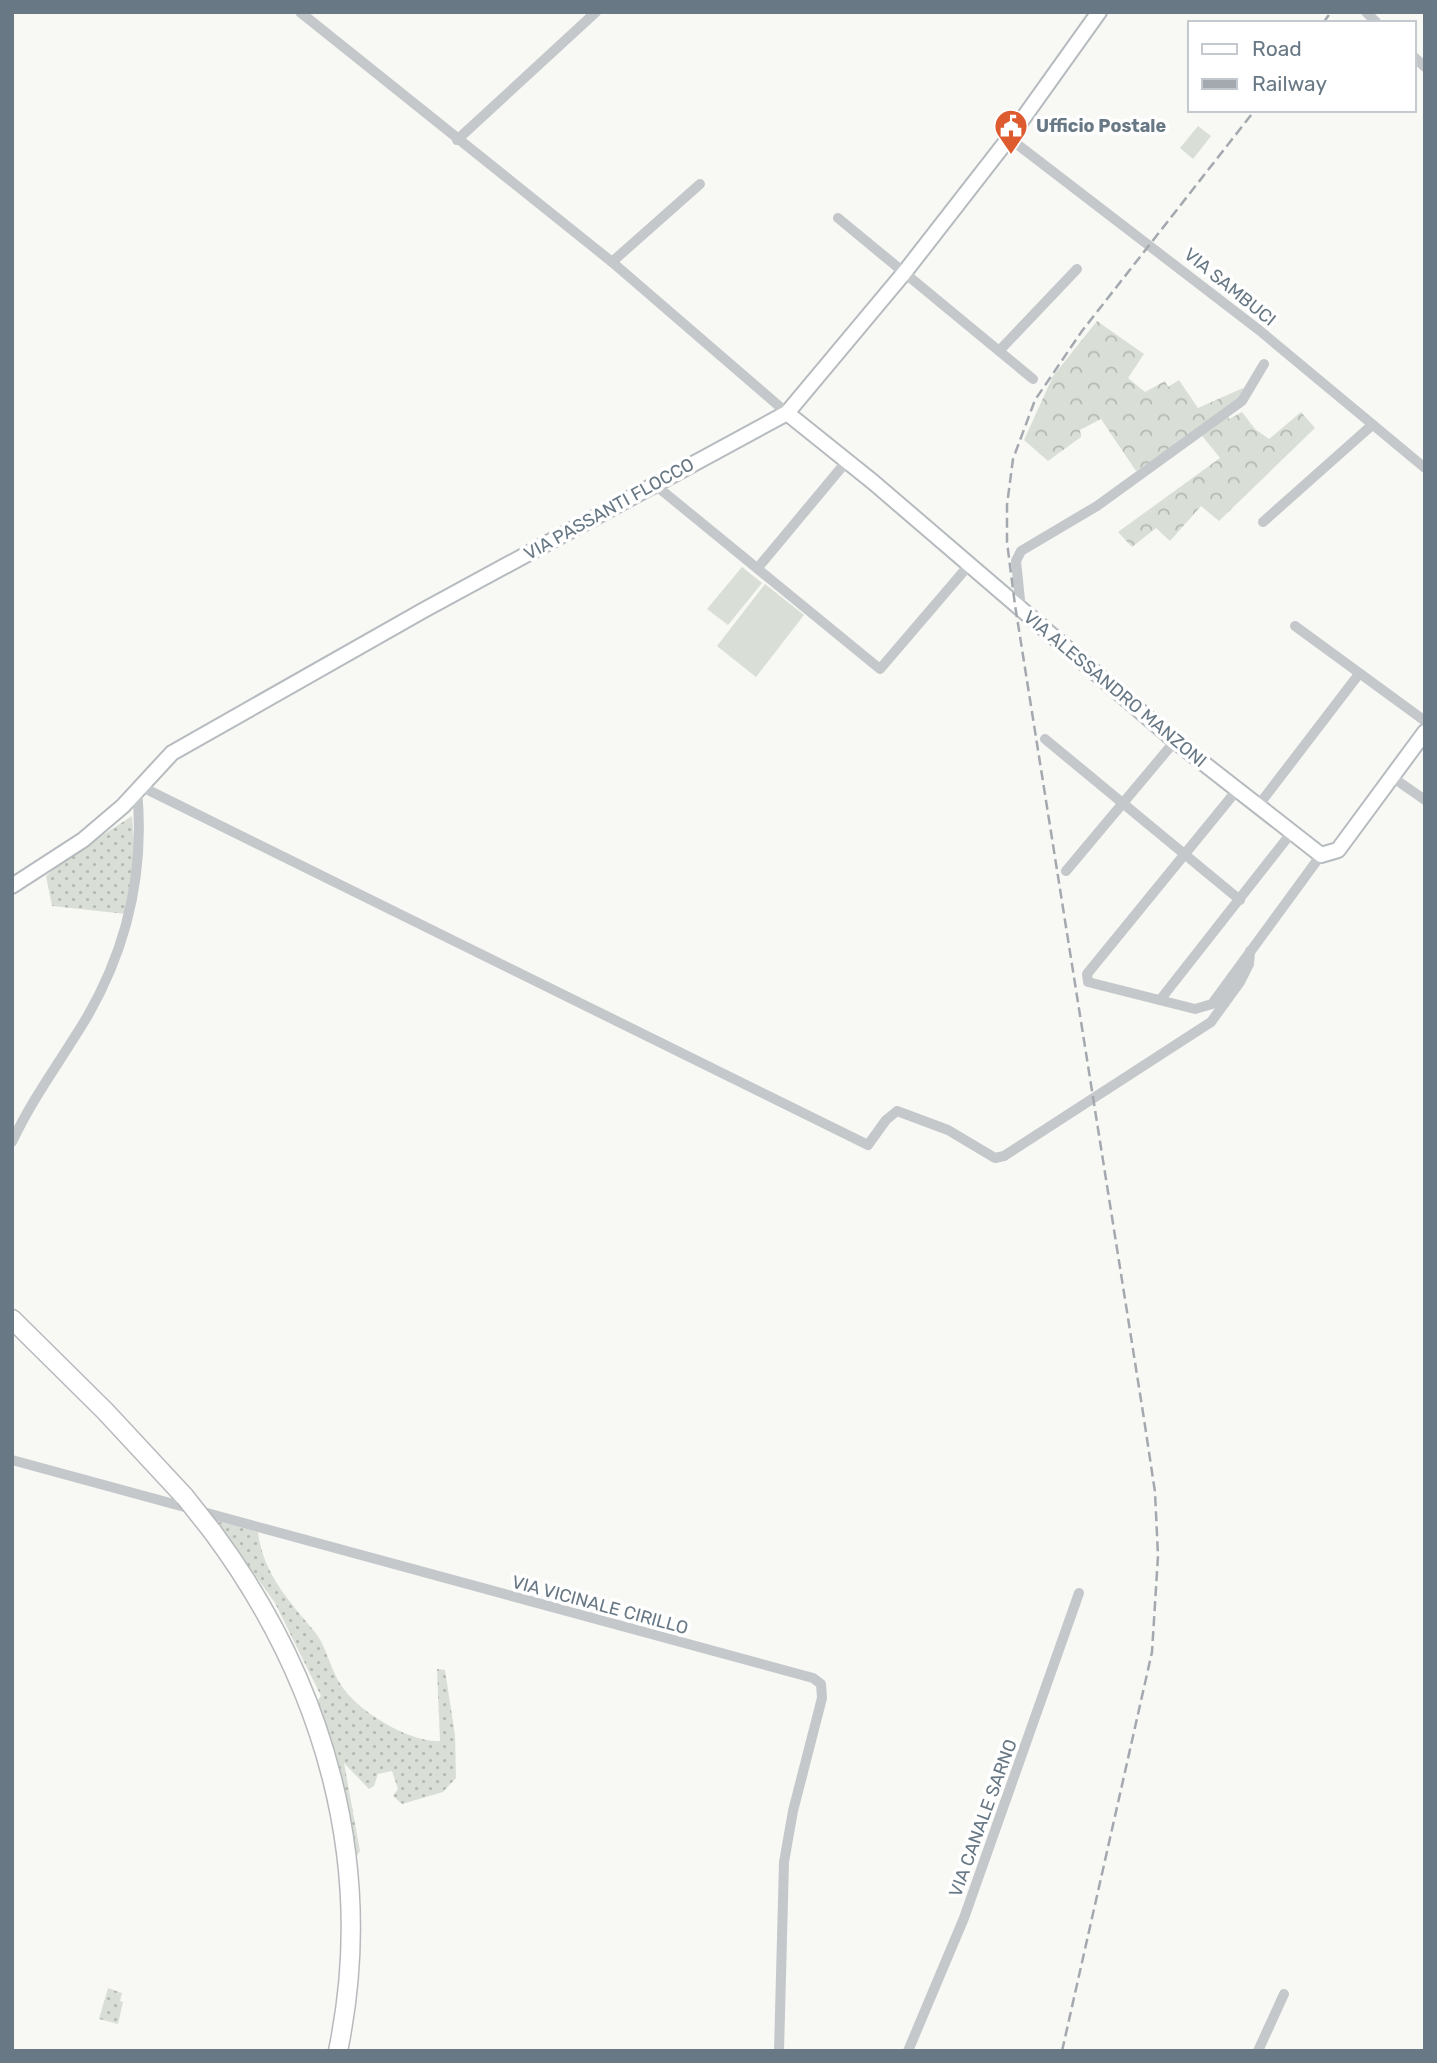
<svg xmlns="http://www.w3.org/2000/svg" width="1437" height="2063" font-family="Rubik,sans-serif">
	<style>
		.grass { fill: url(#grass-dots) }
		.forest { fill: url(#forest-crowns) }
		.pitch { fill: #d9dfd6 }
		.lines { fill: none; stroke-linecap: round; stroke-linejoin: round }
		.secondary-casing { stroke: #b6bbbf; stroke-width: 18 }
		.highway-casing { stroke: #b7babd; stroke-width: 21 }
		.street { stroke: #c4c8cb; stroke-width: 10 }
		.secondary { stroke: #fff; stroke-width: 14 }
		.highway { stroke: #fff; stroke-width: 18 }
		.rail { stroke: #a3a9ae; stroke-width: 2.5; stroke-dasharray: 10 5; stroke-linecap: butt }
		.highway-bridge-casing { stroke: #b7babd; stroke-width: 21; stroke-linecap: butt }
		.highway-bridge { stroke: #fff; stroke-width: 18 }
		.labels { text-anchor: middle; stroke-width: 7; stroke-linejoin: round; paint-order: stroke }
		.poi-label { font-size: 18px; font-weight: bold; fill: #687885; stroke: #fff; text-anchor: start }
		.street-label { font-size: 18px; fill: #687885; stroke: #fff }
	</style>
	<defs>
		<pattern id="grass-dots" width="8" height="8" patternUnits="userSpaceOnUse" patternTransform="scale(1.75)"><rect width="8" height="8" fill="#d9dfd6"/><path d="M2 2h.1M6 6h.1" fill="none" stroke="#b4bab3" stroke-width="1.8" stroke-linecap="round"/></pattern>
		<pattern id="forest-crowns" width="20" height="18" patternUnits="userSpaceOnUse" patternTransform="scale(1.75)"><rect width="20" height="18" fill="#d9dfd6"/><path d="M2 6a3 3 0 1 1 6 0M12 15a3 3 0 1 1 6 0" fill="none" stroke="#b4bab3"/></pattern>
	</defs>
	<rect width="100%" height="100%" fill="#f8f8f5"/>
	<!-- grass -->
	<g class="grass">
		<polygon points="132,816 135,858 126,914 52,906 46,876 63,861"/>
		<path d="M216 1521 258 1532C263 1574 290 1602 315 1632 327 1647 330 1669 341 1685 357 1711 410 1743 440 1741L437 1669 445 1670 455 1735 456 1778 443 1792 402 1804 393 1796 398 1789 392 1771 378 1774 374 1786 369 1789 344 1763 360 1851 354 1861 348 1811 318 1700 321 1696 275 1603Z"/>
		<polygon points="108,1988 122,1993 120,2001 123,2002 118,2024 99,2019"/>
	</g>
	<!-- forest -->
	<polygon class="forest" points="1097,321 1144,354 1128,378 1145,392 1165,381 1168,387 1179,380 1198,408 1243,388 1247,395 1226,410 1229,419 1242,412 1255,429 1269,439 1301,412 1315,428 1219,521 1201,506 1170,541 1156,528 1132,547 1118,532 1220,458 1199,432 1136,471 1101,419 1080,430 1081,437 1048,461 1024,440 1053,376"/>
	<!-- pitch -->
	<g class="pitch">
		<polygon points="1198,126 1211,136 1193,159 1180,148"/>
		<polygon points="742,567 762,583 728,625 707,609"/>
		<polygon points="765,584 804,615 756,677 717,646"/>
	</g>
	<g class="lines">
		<defs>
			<g id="secondary">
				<polyline points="787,413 873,482 1175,741 1321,855 1338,850 1425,732"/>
				<polyline points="12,886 83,840 123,806 172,753 424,610 787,413 904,273 1009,138 1099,12"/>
			</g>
			<g id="highway">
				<polyline points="12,1319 105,1411 185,1497"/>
				<path d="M212 1531C324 1682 377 1863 338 2051"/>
			</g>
		</defs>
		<!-- secondary casing -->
		<use href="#secondary" class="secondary-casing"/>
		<!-- highway casing -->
		<use href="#highway" class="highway-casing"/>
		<!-- street -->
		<g class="street">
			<polyline points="300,12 612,262 787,413"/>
			<polyline points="1366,12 1377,23"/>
			<polyline points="1414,57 1425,67"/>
			<polyline points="1009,138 1259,330 1425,468"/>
			<polyline points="457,140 596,12"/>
			<polyline points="838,218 1033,379"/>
			<polyline points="612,262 700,184"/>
			<polyline points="999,351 1077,269"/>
			<polyline points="654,484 880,669 969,565"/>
			<polyline points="1263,522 1371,426"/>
			<polyline points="761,564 846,462"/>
			<polyline points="1021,610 1016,561 1021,551 1097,506 1242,401 1264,364"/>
			<polyline points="1295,626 1425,721"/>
			<polyline points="1045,739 1240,900"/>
			<polyline points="1392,777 1425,800"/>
			<polyline points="140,786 868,1145 886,1120 897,1111 948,1130 995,1158 1004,1156 1211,1022 1240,982 1249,964 1250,951"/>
			<polyline points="1237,790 1087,974 1088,982 1195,1009 1212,1004 1321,855"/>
			<polyline points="1258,806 1359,674"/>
			<polyline points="1066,871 1175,741"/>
			<polyline points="1160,1000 1292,832"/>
			<path d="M12 1142C33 1097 62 1059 87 1017 128 946 145 872 137 790"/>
			<polyline points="12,1460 813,1678 821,1684 822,1698 793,1811 784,1862 779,2051"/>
			<polyline points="908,2051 964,1918 1079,1593"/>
			<polyline points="1258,2051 1284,1994"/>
		</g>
		<!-- secondary -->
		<use href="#secondary" class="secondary"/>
		<!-- highway -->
		<use href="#highway" class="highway"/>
		<!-- rail -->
		<g class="rail">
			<polyline points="1323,23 1331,12"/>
			<polyline points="1062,2051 1152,1652 1158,1556 1155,1492 1144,1419 1015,605 1007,542 1007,505 1013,459 1035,400 1082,331 1255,110"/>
		</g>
		<defs>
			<polyline id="highway-bridge" points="185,1497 212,1531"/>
		</defs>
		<!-- highway-bridge casing -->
		<use href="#highway-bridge" class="highway-bridge-casing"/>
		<!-- highway-bridge -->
		<use href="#highway-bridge" class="highway-bridge"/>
	</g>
	<!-- icons -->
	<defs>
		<symbol id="civic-pin" viewBox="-11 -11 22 30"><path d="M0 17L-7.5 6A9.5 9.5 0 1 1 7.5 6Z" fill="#de5b2f" stroke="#fff"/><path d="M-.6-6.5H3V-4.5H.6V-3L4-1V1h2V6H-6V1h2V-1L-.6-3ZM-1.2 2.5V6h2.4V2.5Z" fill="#fff"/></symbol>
	</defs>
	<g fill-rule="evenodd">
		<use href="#civic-pin" x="992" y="107" width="38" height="52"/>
	</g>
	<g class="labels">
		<!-- poi labels -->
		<g class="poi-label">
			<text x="1036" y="132">Ufficio Postale</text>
		</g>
		<!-- street labels -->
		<g class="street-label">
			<text transform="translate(1230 287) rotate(39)" y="6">VIA SAMBUCI</text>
			<text transform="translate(609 509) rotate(-29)" y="6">VIA PASSANTI FLOCCO</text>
			<text transform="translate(1115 689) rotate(40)" y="6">VIA ALESSANDRO MANZONI</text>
			<text transform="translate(600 1605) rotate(15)" y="6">VIA VICINALE CIRILLO</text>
			<text transform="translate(983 1818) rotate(-70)" y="6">VIA CANALE SARNO</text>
		</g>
	</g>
	<!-- border -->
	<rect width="1437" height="2063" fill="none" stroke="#687885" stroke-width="28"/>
	<!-- legend -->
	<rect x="1188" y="21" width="228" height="91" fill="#ffffff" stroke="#c3c9ce" stroke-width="2"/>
	<rect x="1202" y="44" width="35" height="10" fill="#ffffff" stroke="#c3c9ce" stroke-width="2"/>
	<text x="1252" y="56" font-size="21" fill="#687885">Road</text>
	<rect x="1202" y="79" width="35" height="10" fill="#a3a9ae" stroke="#c3c9ce" stroke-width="2"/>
	<text x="1252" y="91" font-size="21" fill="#687885">Railway</text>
</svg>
